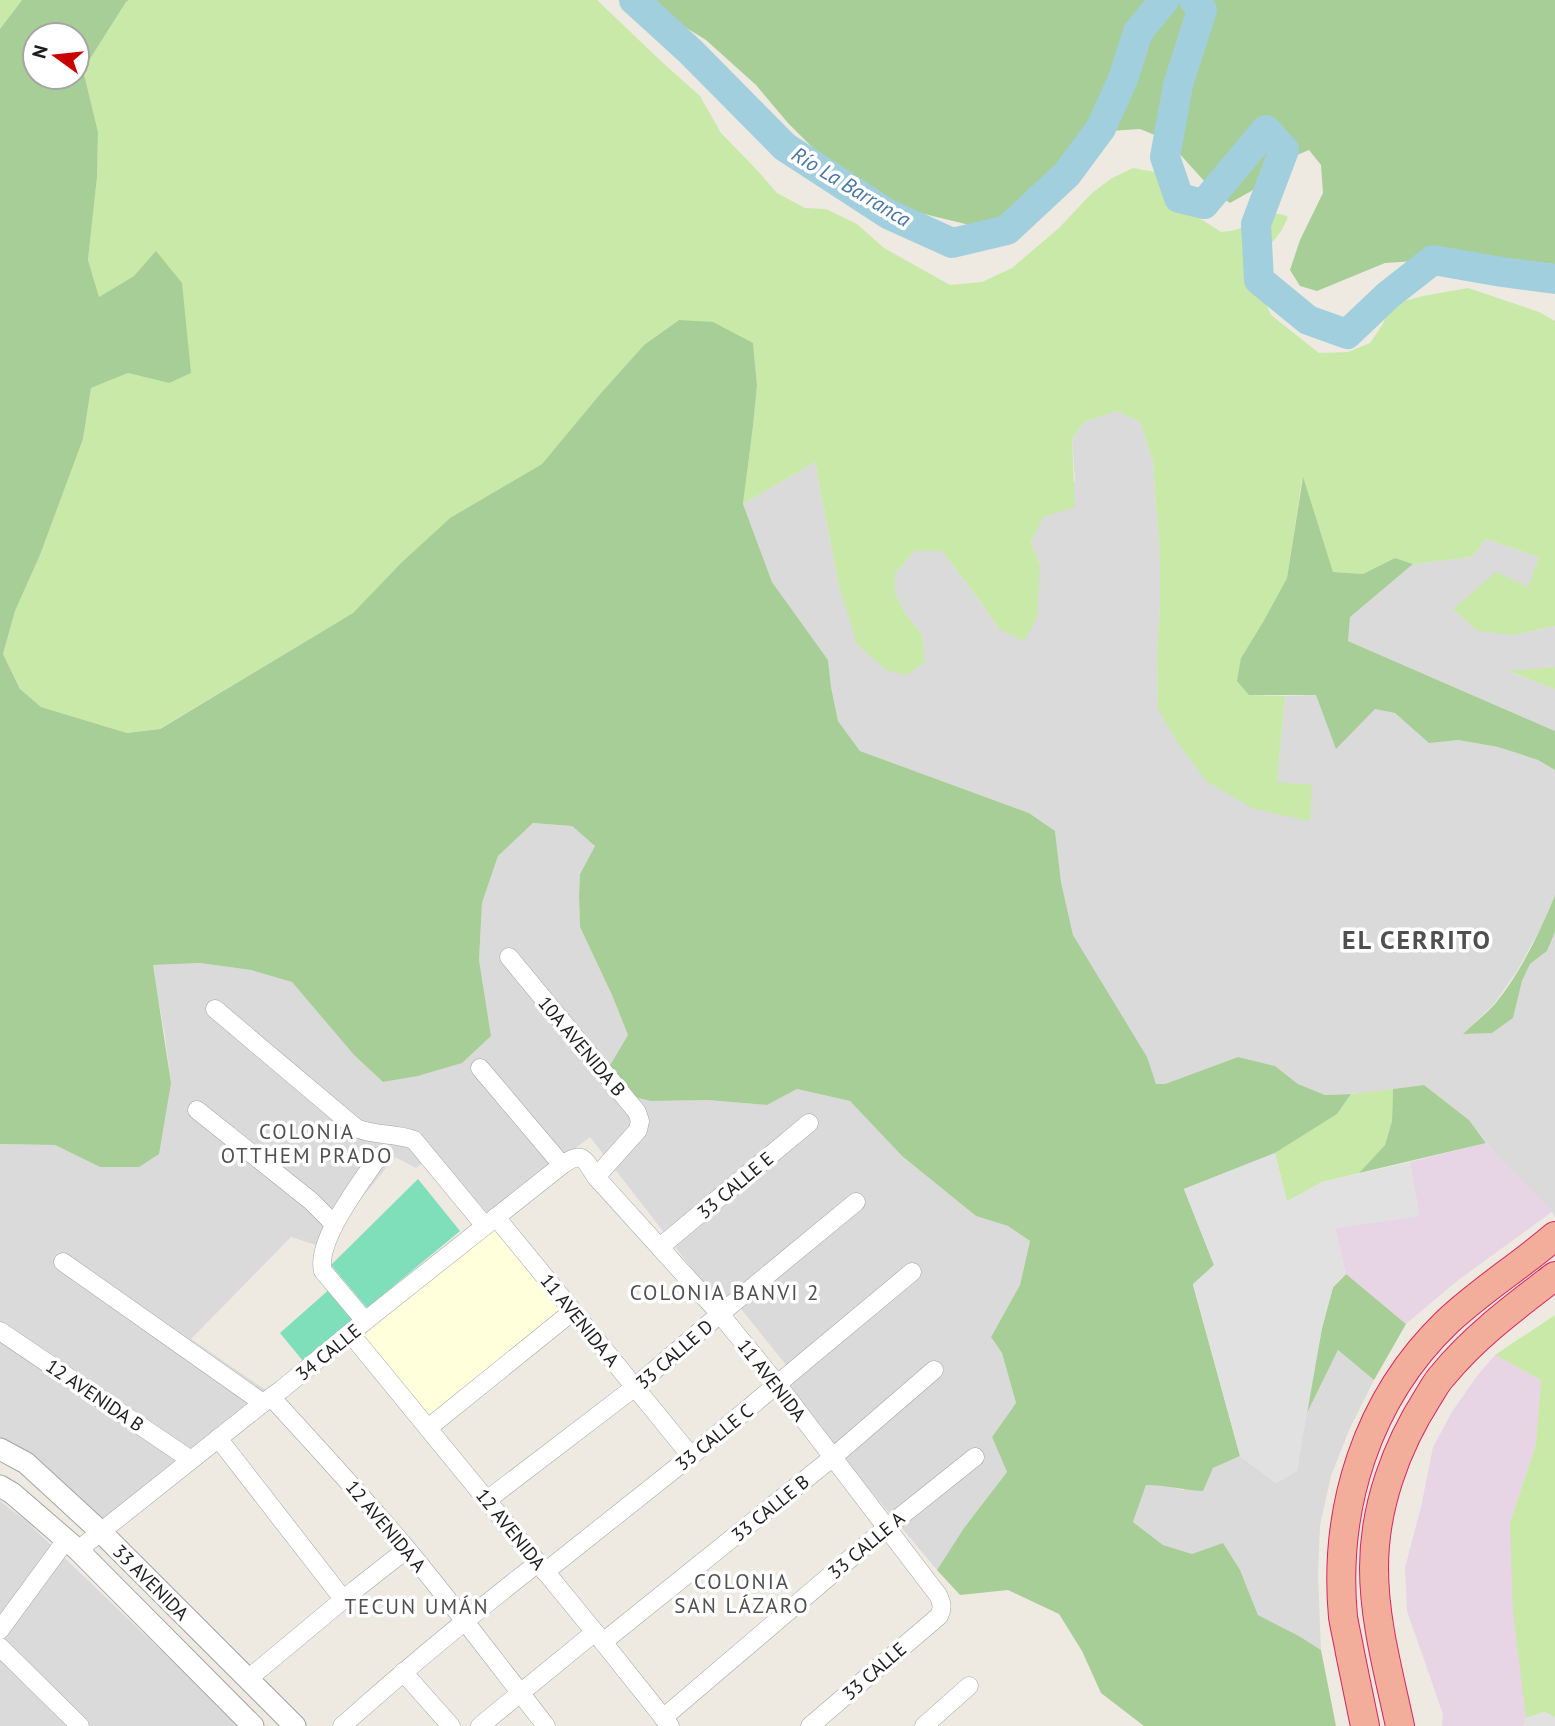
<svg xmlns="http://www.w3.org/2000/svg" width="1555" height="1726" font-family="'PT Sans',sans-serif">
	<style>
		.residential { fill: #dbdada }
		.industrial { fill: #e7d4e4 }
		.education { fill: #ffffdb }
		.grass { fill: #c8e9a7 }
		.forest { fill: #a7ce96; fill-rule: evenodd }
		.pitch { fill: #7fdfba }
		.parking { fill: #e1e1e1 }
		.lines { fill: none; stroke-linecap: round; stroke-linejoin: round }
		.river { stroke: #a2cfdd; stroke-width: 30 }
		.minor-casing { stroke: #a4a4a4; stroke-width: 19 }
		.tertiary-casing { stroke: #a4a4a4; stroke-width: 23 }
		.trunk-casing { stroke: #da2261; stroke-width: 30 }
		.minor { stroke: #fff; stroke-width: 18 }
		.tertiary { stroke: #fff; stroke-width: 21 }
		.trunk { stroke: #f2ae9a; stroke-width: 28 }
		.labels { text-anchor: middle; stroke-width: 7; stroke-linejoin: round; paint-order: stroke }
		.street-label { font-size: 19px; fill: #1d1d1d; stroke: #fff }
		.water-label { font-size: 21px; font-style: italic; fill: #4676a5; stroke: #fff }
		.neighbourhood-label { font-size: 21px; letter-spacing: 2px; fill: #505050; stroke: #fff }
		.district-label { font-size: 26px; font-weight: bold; letter-spacing: 2px; fill: #505050; stroke: #fff }
	</style>
	<rect width="100%" height="100%" fill="#eeeae2"/>
	<!-- residential -->
	<g class="residential">
		<polygon points="1117,411 1140,422 1153,461 1160,558 1160,606 1157,651 1158,709 1277,782 1285,696 1316,695 1395,713 1429,742 1458,740 1498,747 1538,760 1555,770 1555,895 1543,924 1517,971 1494,1004 1464,1033 1492,1033 1513,1018 1522,981 1530,964 1547,951 1555,932 1555,1218 1552,1211 1496,1155 1469,1120 1424,1085 1363,1093 1325,1095 1298,1084 1275,1066 1238,1057 1165,1084 1156,1084 1146,1057 1073,935 1061,882 1055,831 1029,813 860,751 838,721 831,687 828,660 772,582 743,504 815,462 839,586 924,662 922,635 905,613 895,593 895,574 914,551 942,551 983,605 999,629 1040,565 1031,542 1042,517 1075,481 1072,439 1084,422"/>
		<polygon points="1486,539 1539,557 1513,635 1555,626 1555,667 1510,672 1555,689 1555,731 1348,641 1349,617 1413,564 1472,557"/>
		<polygon points="533,823 572,826 595,846 580,874 579,896 580,927 612,995 628,1035 606,1072 651,1101 707,1100 767,1105 797,1089 850,1101 902,1156 976,1216 1008,1226 1030,1241 1020,1285 991,1337 1002,1353 1016,1403 992,1437 1007,1472 964,1528 937,1570 783,1386 795,1376 734,1300 724,1310 590,1137 489,1215 435,1153 416,1168 395,1157 322,1247 291,1237 191,1339 270,1393 108,1525 0,1442 0,1144 55,1145 100,1167 139,1167 171,1083 165,1036 152,965 200,963 251,970 292,982 354,1055 383,1082 418,1076 461,1063 491,1036 479,960 482,903 498,856"/>
		<polygon points="1338,1350 1374,1380 1349,1430 1331,1476 1320,1525 1318,1575 1321,1650 1299,1636 1258,1615 1240,1570 1163,1545 1133,1522 1146,1485 1161,1485 1183,1490 1213,1468 1240,1456 1276,1483 1297,1471 1305,1417"/>
		<polygon points="0,1501 26,1521 240,1726 0,1726"/>
	</g>
	<!-- industrial -->
	<g class="industrial">
		<polygon points="1486,1143 1496,1155 1553,1211 1457,1281 1406,1324 1346,1274 1335,1228 1419,1216 1410,1162"/>
		<polygon points="1495,1355 1541,1380 1536,1444 1510,1523 1526,1717 1523,1726 1442,1726 1443,1714 1407,1611 1405,1568 1421,1507 1433,1447 1452,1412 1477,1376"/>
	</g>
	<!-- education -->
	<polygon class="education" points="496,1227 564,1310 429,1417 363,1336"/>
	<!-- grass -->
	<g class="grass">
		<polygon points="0,0 22,0 0,29"/>
		<path d="M129 0H597L663 63 700 96 721 133 757 170 777 193 805 208 826 209 857 224 884 248 950 285 982 282 1012 268 1059 228 1092 193 1112 178 1133 168 1155 172 1187 210 1221 232C1226 231 1233 231 1238 229 1255 223 1270 207 1288 217L1282 230 1263 254 1258 287 1271 315 1319 353 1348 352 1370 343 1383 324 1389 305 1423 296 1468 288 1539 312 1555 321V626L1513 635 1478 631 1453 609 1496 572 1528 587 1539 557 1486 539 1472 557 1413 564 1395 558 1363 574 1333 572 1302 479 1287 578 1263 622 1241 658 1249 695 1285 696 1277 782 1312 785 1310 821 1254 809 1206 781 1178 743 1158 709 1157 651 1160 606V558L1153 461 1140 422 1117 411 1084 422 1072 439 1075 507 1043 517 1031 542 1040 565 1037 618 1024 641 999 629 983 605 942 551H914L895 574V593L905 613 922 635 925 662 907 675 886 670 857 644 839 586 815 462 743 504 753 426 757 385 753 343 679 320 644 345 601 393 542 464 450 518 402 562 353 613 159 729 127 733 41 707 20 689 3 654 15 611 40 555 83 439 91 388 128 373 169 383 157 252 134 276 99 297 88 260 97 177 98 132 83 70 126 2Z"/>
		<polygon points="1555,667 1555,689 1508,671"/>
		<polygon points="1393,1089 1392,1121 1385,1145 1359,1173 1322,1182 1287,1202 1275,1153 1337,1114 1351,1094"/>
		<polygon points="1555,1315 1555,1717 1544,1712 1526,1718 1513,1613 1510,1523 1536,1444 1541,1380 1495,1355"/>
	</g>
	<!-- forest -->
	<g class="forest">
		<path d="M22 0H129L126 2 83 70 98 132 97 177 88 260 99 297 134 276 156 251 182 283 191 373 169 383 128 373 91 388 83 439 40 555 15 611 3 654 20 689 41 707 127 733 160 729 353 613 402 562 450 518 542 464 601 393 644 345 679 320 713 322 753 343 757 385 753 426 743 504 772 582 828 660 831 687 838 721 860 751 1029 813 1055 831 1061 882 1073 935 1147 1057 1156 1084H1165L1238 1057 1275 1066 1298 1084 1325 1095 1351 1094 1337 1114 1275 1153 1184 1189 1214 1265 1193 1285 1240 1456 1213 1468 1203 1491C1184 1490 1166 1485 1146 1485L1133 1522 1163 1545 1192 1554 1223 1543 1240 1570 1258 1615 1299 1636 1321 1650 1336 1726H1144L1101 1693 1082 1651 1059 1614 1008 1590 960 1595 937 1570 964 1528 1007 1472 992 1437 1016 1403 1002 1353 991 1337 1020 1285 1030 1241 1008 1226 976 1216 902 1156 850 1101 797 1089 767 1105 707 1100 651 1101 614 1092 606 1072 628 1035 612 995 580 927 579 896 580 874 595 846 572 826 533 823 498 856 482 903 479 960 491 1036 462 1063 418 1076 383 1082 354 1055 292 982 251 970 200 963 153 965 171 1083 159 1154 139 1167H100L55 1145 0 1144V29ZM35 35H77V77H35Z"/>
		<polygon points="646,0 1555,0 1555,282 1453,264 1416,261 1385,263 1317,291 1300,286 1290,270 1300,240 1323,193 1321,165 1309,150 1278,163 1262,185 1230,203 1215,193 1167,140 1140,129 1110,131 1084,158 1040,196 1009,215 982,228 916,212 837,172 788,123 756,85 706,40 659,11"/>
		<polygon points="1303,477 1333,572 1363,574 1395,558 1413,564 1350,617 1348,641 1555,731 1555,770 1538,760 1498,747 1458,740 1429,743 1395,713 1375,709 1336,749 1316,695 1249,695 1237,681 1241,658 1263,622 1287,578"/>
		<path d="M1555 895V932L1547 951 1530 964 1522 981 1513 1018 1492 1033 1463 1034C1473 1024 1486 1014 1495 1004 1521 972 1540 932 1555 895Z"/>
		<polygon points="1424,1085 1469,1120 1486,1143 1359,1173 1385,1145 1392,1121 1393,1089"/>
		<polygon points="1346,1274 1406,1324 1374,1380 1338,1350 1305,1417 1322,1328 1333,1287"/>
	</g>
	<!-- pitch -->
	<g class="pitch">
		<polygon points="418,1179 460,1231 367,1308 331,1265"/>
		<polygon points="332,1287 356,1320 303,1361 280,1333"/>
	</g>
	<!-- parking -->
	<g class="parking">
		<polygon points="1275,1153 1287,1201 1322,1182 1410,1162 1420,1216 1335,1228 1346,1274 1333,1287 1322,1328 1297,1471 1276,1483 1240,1456 1193,1284 1214,1265 1184,1189"/>
		<polygon points="1544,1712 1555,1717 1555,1726 1523,1726 1526,1718"/>
	</g>
	<g class="lines">
		<!-- river -->
		<g class="river">
			<polyline points="634,0 690,51 785,147 888,214 952,243 1007,230 1067,174 1101,128 1123,79 1138,32 1164,0"/>
			<polyline points="1194,0 1202,10 1178,85 1165,157 1179,198 1204,204 1266,130 1284,150 1256,224 1259,280 1308,320 1347,334 1387,296 1433,260 1502,272 1555,279"/>
		</g>
		<defs>
			<g id="minor">
				<polyline points="509,957 637,1112 640,1121 638,1130 596,1177"/>
				<path d="M215 1009 356 1128C375 1136 395 1133 414 1140L485 1226"/>
				<polyline points="480,1068 562,1165"/>
				<polyline points="197,1110 311,1201 334,1224"/>
				<polyline points="496,1217 691,1456"/>
				<polyline points="660,1247 809,1123"/>
				<polyline points="63,1262 263,1403"/>
				<path d="M365 1321 323 1271C315 1241 362 1181 379 1156"/>
				<polyline points="0,1331 191,1460"/>
				<polyline points="350,1333 603,1642 670,1726"/>
				<path d="M271 1397C317 1447 363 1497 407 1549 455 1607 500 1667 546 1726"/>
				<polyline points="428,1428 573,1311"/>
				<polyline points="218,1438 343,1599"/>
				<polyline points="487,1500 635,1387 720,1314 856,1202"/>
				<path d="M78 1550 263 1403 281 1390 350 1333 562 1165C583 1150 584 1159 596 1177L720 1314 777 1384 938 1595C942 1603 943 1608 939 1616L810 1726"/>
				<polyline points="545,1572 691,1456 912,1272"/>
				<polyline points="0,1630 66,1540"/>
				<polyline points="603,1642 832,1458 934,1370"/>
				<polyline points="0,1647 80,1726"/>
				<polyline points="403,1672 451,1726"/>
				<polyline points="248,1679 356,1589 407,1549"/>
				<polyline points="663,1718 886,1528 975,1457"/>
				<path d="M342 1726C406 1669 471 1615 538 1563"/>
				<polyline points="480,1726 595,1632"/>
				<polyline points="924,1726 969,1686"/>
			</g>
			<g id="tertiary">
				<polyline points="0,1449 26,1463 101,1532 295,1726"/>
				<polyline points="0,1486 12,1493 78,1550 253,1726"/>
			</g>
			<g id="trunk">
				<path d="M1365 1726C1360 1702 1355 1677 1350 1653 1348 1641 1345 1629 1343 1617 1333 1508 1367 1399 1447 1322 1481 1290 1520 1266 1555 1236"/>
				<path d="M1400 1726C1389 1674 1374 1621 1374 1568 1374 1507 1396 1447 1428 1397 1433 1389 1437 1381 1443 1375 1475 1336 1516 1306 1555 1276"/>
			</g>
		</defs>
		<!-- minor casing -->
		<use href="#minor" class="minor-casing"/>
		<!-- tertiary casing -->
		<use href="#tertiary" class="tertiary-casing"/>
		<!-- trunk casing -->
		<use href="#trunk" class="trunk-casing"/>
		<!-- minor -->
		<use href="#minor" class="minor"/>
		<!-- tertiary -->
		<use href="#tertiary" class="tertiary"/>
		<!-- trunk -->
		<use href="#trunk" class="trunk"/>
	</g>
	<g class="labels">
		<!-- street labels -->
		<g class="street-label">
			<text transform="translate(582 1046) rotate(50)" y="7">10A AVENIDA B</text>
			<text transform="translate(735 1185) rotate(-40)" y="7">33 CALLE E</text>
			<text transform="translate(580 1320) rotate(51)" y="7">11 AVENIDA A</text>
			<text transform="translate(328 1352) rotate(-39)" y="7">34 CALLE</text>
			<text transform="translate(674 1354) rotate(-41)" y="7">33 CALLE D</text>
			<text transform="translate(772 1380) rotate(52)" y="7">11 AVENIDA</text>
			<text transform="translate(95 1395) rotate(34)" y="7">12 AVENIDA B</text>
			<text transform="translate(714 1437) rotate(-39)" y="7">33 CALLE C</text>
			<text transform="translate(770 1508) rotate(-39)" y="7">33 CALLE B</text>
			<text transform="translate(386 1526) rotate(50)" y="7">12 AVENIDA A</text>
			<text transform="translate(511 1529) rotate(51)" y="7">12 AVENIDA</text>
			<text transform="translate(866 1545) rotate(-40)" y="7">33 CALLE A</text>
			<text transform="translate(151 1582) rotate(45)" y="7">33 AVENIDA</text>
			<text transform="translate(874 1671) rotate(-41)" y="7">33 CALLE</text>
		</g>
		<!-- water labels -->
		<g class="water-label">
			<text transform="translate(851 187) rotate(31)" y="7">Río La Barranca</text>
		</g>
		<!-- neighbourhood labels -->
		<g class="neighbourhood-label">
			<text x="307" y="1139">COLONIA<tspan x="307" dy="24">OTTHEM PRADO</tspan></text>
			<text x="725" y="1300">COLONIA BANVI 2</text>
			<text x="742" y="1589">COLONIA<tspan x="742" dy="24">SAN LÁZARO</tspan></text>
			<text x="417" y="1614">TECUN UMÁN</text>
		</g>
		<!-- district labels -->
		<g class="district-label">
			<text x="1417" y="949">EL CERRITO</text>
		</g>
	</g>
	<!-- north arrow -->
	<g transform="translate(56 56) rotate(285)"><circle r="33" fill="#ffffff" stroke="#a5a5a5" stroke-width="2"/>
	<path d="M0-5L12 26L0 18L-12 26Z" fill="#ca0000"/>
	<text y="-10" font-size="19" font-weight="bold" text-anchor="middle" fill="#1d1d1d">N</text>
	</g>
</svg>
